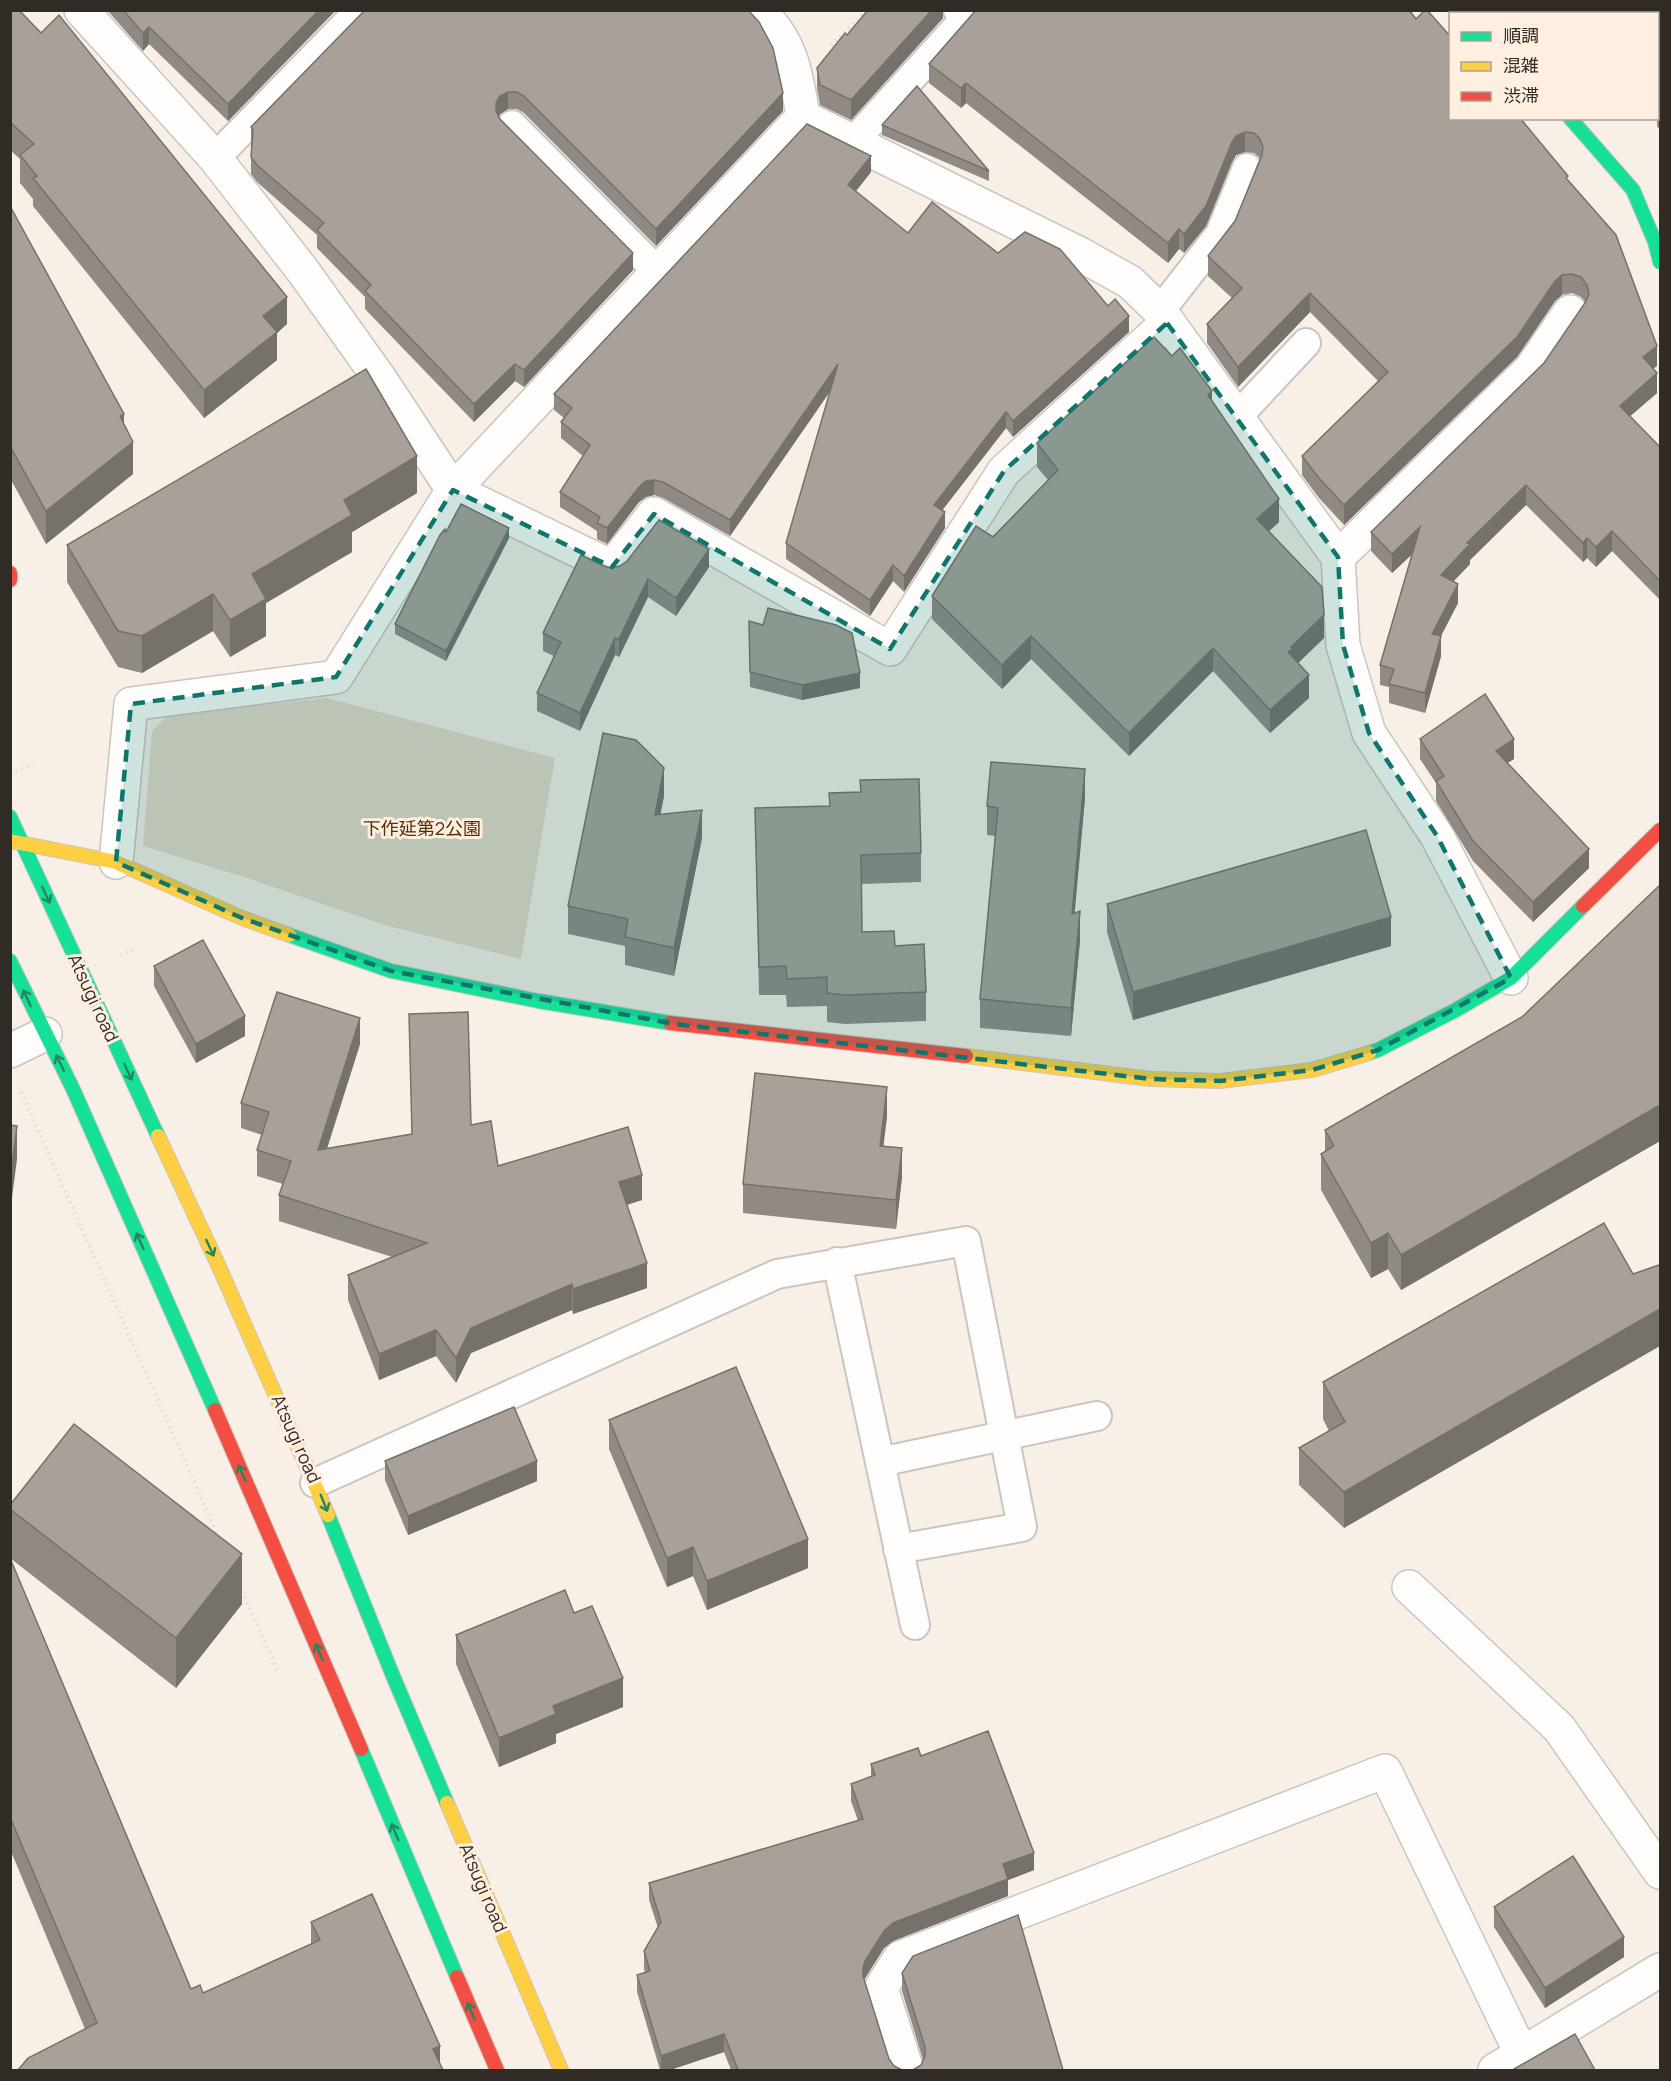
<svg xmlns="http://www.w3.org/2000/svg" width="1671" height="2081" font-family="Manrope,'Noto Sans JP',sans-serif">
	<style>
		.green { fill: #e8d7c7 }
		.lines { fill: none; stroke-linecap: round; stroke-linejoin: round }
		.lane-casing { stroke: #ccc5bf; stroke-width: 32 }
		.street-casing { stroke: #ccc5bf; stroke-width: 36 }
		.fast-casing { stroke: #ccc5bf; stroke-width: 16 }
		.slow-casing { stroke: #ccc5bf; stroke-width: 16 }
		.jam-casing { stroke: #ccc5bf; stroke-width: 16 }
		.path { stroke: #e0ddda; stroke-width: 4; stroke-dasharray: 1.5 4.5; stroke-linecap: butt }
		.lane { stroke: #fefdfb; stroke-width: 28 }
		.street { stroke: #fefdfb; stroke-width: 33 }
		.fast { stroke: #16e098; stroke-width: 14 }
		.slow { stroke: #ffcf43; stroke-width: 14 }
		.jam { stroke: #f24e42; stroke-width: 14 }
		.wall { fill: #918a84 }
		.shaded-wall { fill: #76716b }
		.building { fill: #a9a199; stroke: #76716b; stroke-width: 1.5 }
		.oneway { stroke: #24865e }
		.marked { fill: #0f766e; fill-opacity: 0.2; stroke: #0f766e; stroke-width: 4.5; stroke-dasharray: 12 8; stroke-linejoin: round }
		.labels { text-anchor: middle; stroke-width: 6; stroke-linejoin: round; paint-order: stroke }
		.park-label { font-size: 18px; fill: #533003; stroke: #ffefe0 }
		.street-label { font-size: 18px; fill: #312b25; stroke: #ffefe0 }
	</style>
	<rect width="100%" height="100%" fill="#f8efe7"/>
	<!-- green -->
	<polygon class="green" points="327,698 555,758 521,959 388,926 241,876 143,846 152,732 167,715"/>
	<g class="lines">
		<defs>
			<g id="lane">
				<polyline points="512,125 657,271"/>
				<polyline points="853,142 963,21 958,10"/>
				<polyline points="215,158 360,10"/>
				<polyline points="1160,311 1220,234 1247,168"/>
				<polyline points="1236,418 1306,343"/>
				<polyline points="837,1262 915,1625"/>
				<polyline points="880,1462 1097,1416"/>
				<polyline points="315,1483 777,1274 966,1241 1022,1527 898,1549"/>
			</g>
			<g id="street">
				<polyline points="81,10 215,158 303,271 380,379 453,490 612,567 654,514 890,649 1004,471 1167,323"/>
				<polyline points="803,117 1078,253 1130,282 1160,311 1338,557 1343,645 1369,733 1437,836 1511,978"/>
				<polyline points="1338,557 1531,369 1570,312"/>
				<path d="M116 862 131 704 336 677 453 490 803 117C797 76 791 38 757 10"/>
				<polyline points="10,1051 45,1034"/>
				<polyline points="1409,1587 1559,1728 1660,1872"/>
				<polyline points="907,2070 881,1988 900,1958 1385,1771 1522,2055"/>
				<polyline points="1495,2070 1660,1970"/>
			</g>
			<g id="fast">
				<polyline points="1570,118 1633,190 1655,242 1660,262"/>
				<polyline points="10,817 158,1136"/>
				<polyline points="289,935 391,971 538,1001 670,1023"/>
				<polyline points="10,961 73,1089 215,1410"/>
				<polyline points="1369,1053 1378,1050 1456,1010 1511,978 1583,906"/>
				<polyline points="328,1515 393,1676 447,1803"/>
				<polyline points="361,1749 457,1977"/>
			</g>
			<g id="slow">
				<polyline points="10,841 116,862 242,918 289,935"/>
				<polyline points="966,1056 1151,1079 1220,1081 1312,1070 1369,1053"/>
				<polyline points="158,1136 220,1269 328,1515"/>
				<polyline points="447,1803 561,2070"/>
			</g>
			<g id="jam">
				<polyline points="1475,10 1478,14"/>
				<polyline points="10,573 10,580"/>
				<polyline points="1583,906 1660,830"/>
				<polyline points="670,1023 966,1056"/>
				<polyline points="215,1410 361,1749"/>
				<polyline points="457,1977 497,2070"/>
			</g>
		</defs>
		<!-- lane casing -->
		<use href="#lane" class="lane-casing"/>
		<!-- street casing -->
		<use href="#street" class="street-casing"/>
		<!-- fast casing -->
		<use href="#fast" class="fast-casing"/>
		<!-- slow casing -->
		<use href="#slow" class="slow-casing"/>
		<!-- jam casing -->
		<use href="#jam" class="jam-casing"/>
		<!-- path -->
		<g class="path">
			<polyline points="831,45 867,10"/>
			<polyline points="10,773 33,764"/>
			<polyline points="121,955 136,948"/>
			<polyline points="21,1092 219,1538"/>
			<polyline points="240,1586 278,1672"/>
		</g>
		<!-- lane -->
		<use href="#lane" class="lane"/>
		<!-- street -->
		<use href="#street" class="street"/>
		<!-- fast -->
		<use href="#fast" class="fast"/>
		<!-- slow -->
		<use href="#slow" class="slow"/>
		<!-- jam -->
		<use href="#jam" class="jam"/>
	</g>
	<!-- wall -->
	<g class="wall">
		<polygon points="10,10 287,324 277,333 277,360 204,418 33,206 33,199 20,183 20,159 10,150"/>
		<polygon points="107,10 336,10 228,121 149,44 143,51"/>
		<polygon points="365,10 783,111 656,246 524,113 517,109 508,109 500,114 499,116 500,119 633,270 524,387 515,381 474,422 365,309 365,297 317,248 317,235 257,182 251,174 251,127"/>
		<polygon points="943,10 943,18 851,120 820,105 817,88 817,68 847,35"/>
		<polygon points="975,12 1568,180 1657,366 1653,368 1657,393 1630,416 1660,447 1660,600 1612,551 1596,567 1587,558 1583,562 1526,505 1470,560 1470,564 1454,581 1458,603 1441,636 1441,656 1425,713 1389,703 1389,687 1380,685 1380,665 1412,554 1392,573 1371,551 1371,532 1544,363 1586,303 1581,297 1572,293 1562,295 1555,301 1517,357 1344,525 1319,498 1302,475 1302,456 1378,381 1310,312 1238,387 1207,343 1207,324 1232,298 1208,276 1208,256 1235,221 1260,158 1254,153 1245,152 1236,155 1232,162 1206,226 1184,253 1179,249 1168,263 966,103 961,108 929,83 929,64"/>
		<polygon points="1660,46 1660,130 1657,126 1658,49"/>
		<polygon points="882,125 989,171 989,181 882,135"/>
		<polygon points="871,172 856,191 908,233 998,253 1129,332 1013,437 1006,428 942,510 945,528 904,592 893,581 870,616 786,559 786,543 830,391 730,536 663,498 654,495 646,497 639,502 607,544 597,539 597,531 560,507 560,492 583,456 561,438 561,422 564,418 554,410 554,394"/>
		<polygon points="10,206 133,474 46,544 10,478"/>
		<polygon points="1212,401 1279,522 1269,531 1324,638 1298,663 1309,698 1270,733 1213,671 1129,756 1031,659 1002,689 932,619 932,596 993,537 1048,480 1037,467 1037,443"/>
		<polygon points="417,493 352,532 352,552 266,603 266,636 230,657 213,631 142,673 118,667 67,582 67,545"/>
		<polygon points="446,532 509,538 446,661 395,634 395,624"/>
		<polygon points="604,566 611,568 709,567 676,616 648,597 619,657 615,655 580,731 537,711 537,693 554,656 543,651 543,633"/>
		<polygon points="749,636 860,688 802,700 750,687"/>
		<polygon points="1420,739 1514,759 1507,763 1589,868 1533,922 1473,861 1436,801 1436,783 1420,759"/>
		<polygon points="860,780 921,853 921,882 861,884 862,932 895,946 926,992 926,1021 845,1024 827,1022 827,1006 787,1007 786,995 759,995 755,808 829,806 860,792"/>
		<polygon points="664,796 660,814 702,838 674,976 625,965 625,946 568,934 568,906"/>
		<polygon points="1085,798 1074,913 1080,940 1071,1036 980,1028 980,999 995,836 987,835 987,806"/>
		<polygon points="1660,885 1660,1141 1401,1290 1388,1269 1371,1278 1321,1190 1321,1154 1325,1152 1325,1130 1522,1017"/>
		<polygon points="1107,904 1391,946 1133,1020 1107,932"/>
		<polygon points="154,966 245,1036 196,1063 154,986"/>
		<polygon points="409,1014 471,1125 498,1166 642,1200 627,1205 647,1288 573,1314 572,1310 471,1353 456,1383 436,1356 379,1380 348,1300 348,1275 392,1257 279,1221 279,1195 283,1184 257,1176 257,1150 262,1135 241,1128 241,1103 360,1044 327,1149 412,1135"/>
		<polygon points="887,1116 883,1146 902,1177 896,1229 743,1213 743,1184"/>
		<polygon points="1633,1274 1344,1528 1299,1485 1299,1448 1329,1431 1323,1419 1323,1382"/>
		<polygon points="609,1420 808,1568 707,1610 693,1576 667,1587 609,1449"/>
		<polygon points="385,1461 537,1481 408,1535 385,1480"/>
		<polygon points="10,1505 242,1604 176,1688 10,1558"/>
		<polygon points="10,1558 191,1989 203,1993 311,1944 311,1922 440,2046 85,2029 10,1849"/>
		<polygon points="574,1613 623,1707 556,1734 556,1743 499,1767 456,1664 456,1635"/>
		<polygon points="921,1756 1034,1870 1008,1880 1008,1896 893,1941 884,1948 864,1980 889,2059 894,2066 902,2070 731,2070 724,2052 670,2070 660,2070 637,1992 637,1975 645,1972 644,1969 644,1951 658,1928 649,1900 649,1883 858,1821 851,1801 851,1784 871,1777 871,1764"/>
		<polygon points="1494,1907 1624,1957 1545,2008 1494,1927"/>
		<polygon points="902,1973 1063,2070 913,2070 921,2065 923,2060 902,1991"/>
	</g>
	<!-- shaded-wall -->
	<g class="shaded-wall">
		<polygon points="319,10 336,10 228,121 228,104"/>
		<polygon points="932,10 943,10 943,18 851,120 851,100"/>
		<polygon points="149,27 149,44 143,51 143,33"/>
		<polygon points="966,83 966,103 961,108 961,88"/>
		<polygon points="508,92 508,109 500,114 496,120 496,103 500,96"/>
		<polygon points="783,93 783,111 656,246 656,229"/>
		<polygon points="1245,132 1245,152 1236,155 1232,162 1206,226 1184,253 1184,234 1232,142 1236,136"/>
		<polygon points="871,156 871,172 848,201 848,185"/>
		<polygon points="1179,229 1179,249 1168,263 1168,243"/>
		<polygon points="633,253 633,270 524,387 524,370"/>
		<polygon points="1562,275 1562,295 1555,301 1517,357 1344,525 1344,505 1555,281"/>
		<polygon points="1310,293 1310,312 1238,387 1238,367"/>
		<polygon points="287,297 287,324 277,333 277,360 204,418 204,390 263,316"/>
		<polygon points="1129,316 1129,332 1013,437 1013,421"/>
		<polygon points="1657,346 1657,366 1643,376 1643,357"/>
		<polygon points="515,364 515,381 474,422 474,404"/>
		<polygon points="838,364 838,380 730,536 730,520"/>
		<polygon points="1657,373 1657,393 1620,425 1620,406"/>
		<polygon points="1212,391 1212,414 1208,395"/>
		<polygon points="1006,412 1006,428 934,521 934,505"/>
		<polygon points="124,414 124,446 120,416"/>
		<polygon points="133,442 133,474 46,544 46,511"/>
		<polygon points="417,456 417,493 352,532 352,552 266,603 266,636 230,657 230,620 252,574 344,500"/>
		<polygon points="654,480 654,495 646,497 639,502 607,544 607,528 639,487 646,481"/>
		<polygon points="1526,485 1526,505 1470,560 1470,564 1441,594 1441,575 1467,543"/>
		<polygon points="1279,499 1279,522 1257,542 1257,519"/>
		<polygon points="945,512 945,528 904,592 904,576"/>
		<polygon points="1420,527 1420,547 1392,573 1392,554"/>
		<polygon points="509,528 509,538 446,661 446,651"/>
		<polygon points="1612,531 1612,551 1596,567 1596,547"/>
		<polygon points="1587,538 1587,558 1583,562 1583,543"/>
		<polygon points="709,549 709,567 676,616 676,598"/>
		<polygon points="893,565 893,581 870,616 870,600"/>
		<polygon points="648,579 648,597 619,657 619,639"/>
		<polygon points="1458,584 1458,603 1432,653 1432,634"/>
		<polygon points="213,594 213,631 142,673 142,636"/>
		<polygon points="1324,615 1324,638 1293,668 1288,652 1291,647"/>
		<polygon points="1031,636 1031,659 1002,689 1002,665"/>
		<polygon points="1441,636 1441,656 1425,713 1425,693"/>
		<polygon points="615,638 615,655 580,731 580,713"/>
		<polygon points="1213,648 1213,671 1129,756 1129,733"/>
		<polygon points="860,673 860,688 802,700 802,685"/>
		<polygon points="1309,675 1309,698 1270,733 1270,710"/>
		<polygon points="1514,739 1514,759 1496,770 1496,751"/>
		<polygon points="664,768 664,796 655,843 655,815"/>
		<polygon points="1085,769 1085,798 1072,943 1072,914"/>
		<polygon points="702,810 702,838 674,976 674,948"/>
		<polygon points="1589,849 1589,868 1533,922 1533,902"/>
		<polygon points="1080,911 1080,940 1071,1036 1071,1008"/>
		<polygon points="1391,917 1391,946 1133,1020 1133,992"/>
		<polygon points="245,1016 245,1036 196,1063 196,1044"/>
		<polygon points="360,1018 360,1044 318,1176 318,1150"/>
		<polygon points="887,1087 887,1116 880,1175 880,1146"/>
		<polygon points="1660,1105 1660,1141 1401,1290 1401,1255"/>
		<polygon points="17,1126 17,1159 10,1213 10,1180"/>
		<polygon points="902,1148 902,1177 896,1229 896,1200"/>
		<polygon points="642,1175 642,1200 619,1207 619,1182"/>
		<polygon points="1388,1233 1388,1269 1371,1278 1371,1243"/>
		<polygon points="647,1263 647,1288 573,1314 573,1289"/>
		<polygon points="572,1284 572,1310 471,1353 456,1383 456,1358 471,1328"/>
		<polygon points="1660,1309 1660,1346 1344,1528 1344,1492"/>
		<polygon points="436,1330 436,1356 379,1380 379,1354"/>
		<polygon points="537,1461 537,1481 408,1535 408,1516"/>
		<polygon points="808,1539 808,1568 707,1610 707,1581"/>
		<polygon points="693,1547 693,1576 667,1587 667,1558"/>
		<polygon points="242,1554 242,1604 176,1688 176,1638"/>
		<polygon points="623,1678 623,1707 556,1734 556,1743 499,1767 499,1738 553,1706"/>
		<polygon points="1034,1853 1034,1870 1008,1880 1008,1896 893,1941 884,1948 865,1978 863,1985 863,1968 865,1961 884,1931 893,1923 1003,1864"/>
		<polygon points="1624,1937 1624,1957 1545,2008 1545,1988"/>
		<polygon points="724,2034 724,2052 670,2070 661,2070 661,2056"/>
		<polygon points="440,2046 440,2070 433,2049"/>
	</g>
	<!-- building -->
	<g class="building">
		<polygon points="10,10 19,10 41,33 59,15 287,297 263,316 277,332 204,390 33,178 37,176 20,155 34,144 10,122"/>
		<polygon points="123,10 319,10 228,104 149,27 143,33"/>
		<polygon points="365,10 748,10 759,22 773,48 783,93 656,229 524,96 517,92 508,92 500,96 496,103 496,111 500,119 633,253 524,370 515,364 474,404 365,291 371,285 317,230 324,223 257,165 251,157 253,129 251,127"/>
		<polygon points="868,10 932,10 851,100 820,85 817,68 845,33 847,35"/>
		<polygon points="976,10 1409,10 1416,19 1425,10 1427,10 1450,36 1450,118 1520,118 1568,176 1566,178 1616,235 1657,346 1643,357 1657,373 1620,406 1660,447 1660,581 1612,531 1596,547 1587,538 1583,543 1526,485 1467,543 1470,544 1441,575 1458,584 1432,634 1441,636 1425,693 1389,684 1394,669 1380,665 1420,527 1392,554 1371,532 1544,363 1585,303 1589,294 1587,285 1581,277 1572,274 1562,275 1555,281 1517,337 1344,505 1319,478 1302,456 1388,372 1310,293 1238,367 1207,324 1242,288 1208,256 1235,221 1262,155 1263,147 1260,139 1254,133 1245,132 1236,136 1232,142 1206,206 1184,234 1179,229 1168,243 966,83 961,88 929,64"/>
		<polygon points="1660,46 1660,86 1658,82 1658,49"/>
		<polygon points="917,86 989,171 882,125"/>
		<polygon points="1660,100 1660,106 1658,103"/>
		<polygon points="807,124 871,156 848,185 908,233 932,202 998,253 1025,232 1060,249 1108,306 1115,299 1129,316 1013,421 1006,412 934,505 945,512 904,576 893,565 870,600 786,543 838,364 730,520 663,482 654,480 646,481 639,487 607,528 597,523 600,517 560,492 590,445 561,422 572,408 554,394"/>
		<polygon points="10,206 124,414 120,416 133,442 46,511 10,446"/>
		<polygon points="1154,337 1172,356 1180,348 1212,391 1208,395 1279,499 1257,519 1322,587 1324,615 1291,647 1293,649 1288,652 1309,675 1270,710 1213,648 1129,733 1031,636 1002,665 932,596 976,526 993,537 1058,470 1037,443"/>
		<polygon points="366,369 417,456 344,500 352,515 252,574 266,599 230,620 213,594 142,636 118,631 67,545"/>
		<polygon points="461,504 509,528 446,651 395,624 440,535 445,529 446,532"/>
		<polygon points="659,520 709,549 676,598 648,579 619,639 615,638 580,713 537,693 561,642 543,633 581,555 604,566 611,568 620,566 627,561"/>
		<polygon points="768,608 836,625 852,633 860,673 802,685 750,672 749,621 763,625"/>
		<polygon points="1485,694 1514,739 1496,751 1589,849 1533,902 1473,841 1436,781 1444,776 1420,739"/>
		<polygon points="603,733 636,740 664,768 655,815 702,810 674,948 625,937 628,919 568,906"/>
		<polygon points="991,762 1085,769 1072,914 1080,911 1071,1008 980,999 998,808 987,806"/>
		<polygon points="919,779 921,853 861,855 862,932 894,931 895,946 924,944 926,992 845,995 827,993 827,977 787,979 786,966 759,967 755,808 830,806 829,793 861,792 860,780"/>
		<polygon points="1366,830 1391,917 1133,992 1107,904"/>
		<polygon points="1660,885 1660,1105 1401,1255 1388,1233 1371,1243 1321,1154 1334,1146 1325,1130 1522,1017"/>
		<polygon points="203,940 245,1016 196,1044 154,966"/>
		<polygon points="277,992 360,1018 318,1150 412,1134 409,1014 468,1012 471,1125 491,1121 498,1166 628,1127 642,1175 619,1182 647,1263 573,1289 572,1284 471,1328 456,1358 436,1330 379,1354 348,1275 427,1243 279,1195 291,1161 257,1150 269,1112 241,1103"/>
		<polygon points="755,1073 887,1087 880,1146 902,1148 896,1200 743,1184"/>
		<polygon points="10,1125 17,1126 10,1180"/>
		<polygon points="1604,1223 1633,1274 1659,1265 1660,1267 1660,1309 1344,1492 1299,1448 1345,1422 1323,1382"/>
		<polygon points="736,1367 808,1539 707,1581 693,1547 667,1558 609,1420"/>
		<polygon points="514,1407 537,1461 408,1516 385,1461"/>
		<polygon points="74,1424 242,1554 176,1638 10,1509 10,1505"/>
		<polygon points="10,1558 191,1989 200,1985 203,1993 320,1940 311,1922 372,1894 440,2046 433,2049 443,2070 18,2070 28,2058 97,2023 10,1817"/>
		<polygon points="565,1590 574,1613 592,1606 623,1678 553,1706 556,1714 499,1738 456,1635"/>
		<polygon points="988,1731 1034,1853 1003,1864 1008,1879 893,1923 884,1931 865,1961 863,1968 863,1976 889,2059 894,2066 902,2070 738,2070 724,2034 661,2056 637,1975 650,1971 644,1951 661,1922 649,1883 863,1819 851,1784 875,1775 871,1764 918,1748 921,1756"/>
		<polygon points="1573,1856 1624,1937 1545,1988 1494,1907"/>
		<polygon points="1018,1915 1063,2070 908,2070 913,2070 921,2065 925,2056 925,2047 902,1973 913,1956"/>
		<polygon points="1575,2034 1595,2070 1515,2070 1514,2069"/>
	</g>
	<!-- one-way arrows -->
	<defs><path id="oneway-shaft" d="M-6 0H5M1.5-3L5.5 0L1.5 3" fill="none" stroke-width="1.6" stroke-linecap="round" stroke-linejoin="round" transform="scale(1.5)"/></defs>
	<g class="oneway">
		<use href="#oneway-shaft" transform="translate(46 895) rotate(65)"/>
		<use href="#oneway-shaft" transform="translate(27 998) rotate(-115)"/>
		<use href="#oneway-shaft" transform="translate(60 1063) rotate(-116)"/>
		<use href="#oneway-shaft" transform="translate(128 1072) rotate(65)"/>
		<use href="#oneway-shaft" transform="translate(140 1241) rotate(-114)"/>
		<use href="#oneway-shaft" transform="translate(210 1248) rotate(65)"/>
		<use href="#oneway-shaft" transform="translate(242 1473) rotate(-114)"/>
		<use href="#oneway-shaft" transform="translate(324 1503) rotate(68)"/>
		<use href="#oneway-shaft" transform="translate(319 1652) rotate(-113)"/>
		<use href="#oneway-shaft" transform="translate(395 1832) rotate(-113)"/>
		<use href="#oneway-shaft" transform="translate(471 2011) rotate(-113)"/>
	</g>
	<!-- marked area -->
	<path class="marked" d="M1167 323 1338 557 1343 645 1369 733 1437 836 1511 978 1378 1050 1312 1070 1220 1081 1151 1079 675 1024 391 971 242 918 116 862 131 704 336 677 453 490 612 567 654 514 890 649 1004 471Z"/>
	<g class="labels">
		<!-- park labels -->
		<g class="park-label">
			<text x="422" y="835">下作延第2公園</text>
		</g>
		<!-- street labels -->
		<g class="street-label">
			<text transform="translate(93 998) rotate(65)" y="6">Atsugi road</text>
			<text transform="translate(296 1439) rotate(66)" y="6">Atsugi road</text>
			<text transform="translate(483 1888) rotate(67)" y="6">Atsugi road</text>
		</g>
	</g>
	<!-- border -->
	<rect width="1671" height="2081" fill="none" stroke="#312b25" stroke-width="24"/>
	<!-- legend -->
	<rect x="1449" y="12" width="210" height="108" fill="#ffefe0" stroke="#ada195" stroke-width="1.5"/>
	<rect x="1461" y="32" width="30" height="9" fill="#16e098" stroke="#ada195" stroke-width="1.5"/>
	<text x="1503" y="42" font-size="18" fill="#312b25">順調</text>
	<rect x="1461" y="62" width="30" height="9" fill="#ffcf43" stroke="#ada195" stroke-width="1.5"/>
	<text x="1503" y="72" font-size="18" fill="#312b25">混雑</text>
	<rect x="1461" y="92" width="30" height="9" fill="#f24e42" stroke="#ada195" stroke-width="1.5"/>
	<text x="1503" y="102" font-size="18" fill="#312b25">渋滞</text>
</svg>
